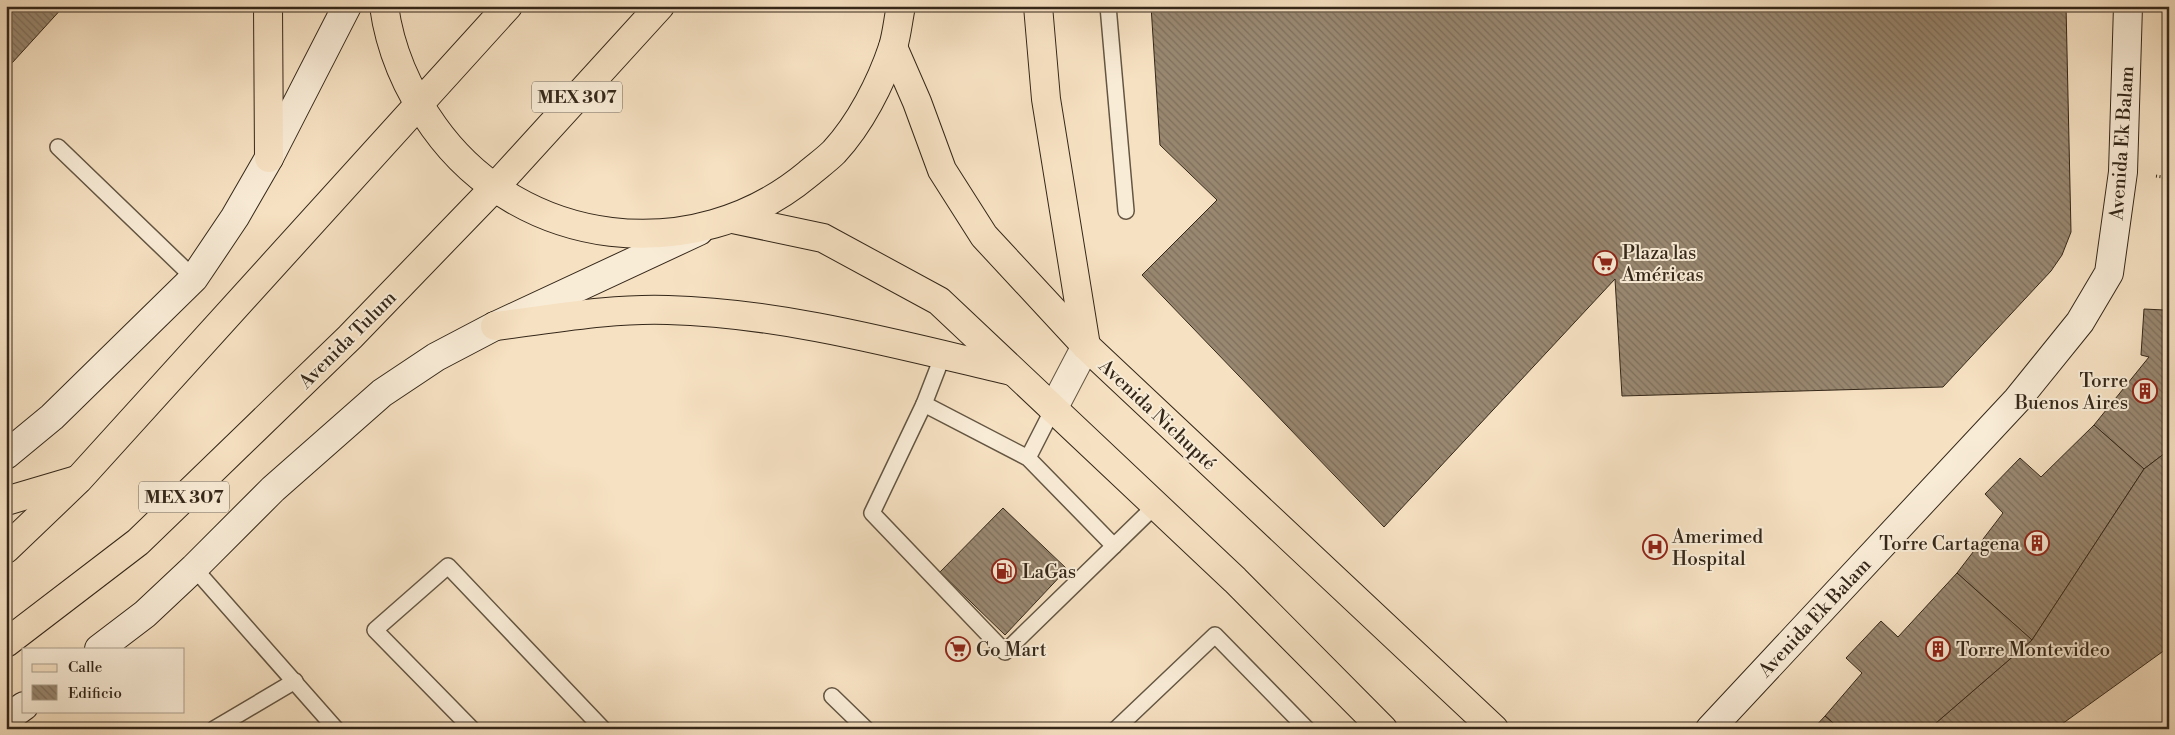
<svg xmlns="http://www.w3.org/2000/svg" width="2175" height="735" font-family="'Libre Bodoni',serif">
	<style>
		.building { fill: url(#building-back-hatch); stroke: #342719 }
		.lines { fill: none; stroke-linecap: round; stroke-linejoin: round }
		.lane-casing { stroke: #645643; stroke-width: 18 }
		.street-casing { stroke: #645643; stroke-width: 30 }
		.secondary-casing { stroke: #342719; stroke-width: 30 }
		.primary-casing { stroke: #342719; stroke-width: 30 }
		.path { stroke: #342719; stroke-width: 3; stroke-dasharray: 1 2.5; stroke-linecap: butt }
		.lane { stroke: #f9ecd7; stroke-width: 15 }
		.street { stroke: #f9ecd7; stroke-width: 28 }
		.secondary { stroke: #f9ecd7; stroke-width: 28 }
		.primary { stroke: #f6e1c2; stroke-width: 28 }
		.labels { text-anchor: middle; stroke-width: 4; stroke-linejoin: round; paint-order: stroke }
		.shield { fill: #f9ecd7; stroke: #6f6252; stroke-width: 1 }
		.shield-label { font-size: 18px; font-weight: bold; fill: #342719 }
		.street-label { font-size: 19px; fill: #342719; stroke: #f9ecd7 }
		.poi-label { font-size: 19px; fill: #342719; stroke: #f9ecd7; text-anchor: start }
	</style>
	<defs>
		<pattern id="building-back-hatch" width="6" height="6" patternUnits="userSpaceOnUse" patternTransform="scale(1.25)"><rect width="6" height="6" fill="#998871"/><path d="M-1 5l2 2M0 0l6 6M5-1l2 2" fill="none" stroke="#7e6f5c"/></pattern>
	</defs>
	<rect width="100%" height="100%" fill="#f6e1c2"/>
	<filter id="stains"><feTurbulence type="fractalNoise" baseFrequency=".004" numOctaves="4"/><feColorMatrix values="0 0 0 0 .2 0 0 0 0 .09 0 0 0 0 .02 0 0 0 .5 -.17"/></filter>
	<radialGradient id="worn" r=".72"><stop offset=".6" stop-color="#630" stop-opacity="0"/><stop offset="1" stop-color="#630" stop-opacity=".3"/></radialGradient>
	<!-- building -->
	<g class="building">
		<polygon points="6,6 64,6 12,63 6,58"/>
		<polygon points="1151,6 2066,6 2071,232 2062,255 2051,271 1943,387 1622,396 1615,279 1384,527 1142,275 1217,200 1160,145"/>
		<polygon points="2169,286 2169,450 2144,469 2094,425 2149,357 2141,355 2144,309 2164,310"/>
		<polygon points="2094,425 2144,469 2032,640 1957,573 2003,513 1985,494 2020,458 2041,477"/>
		<polygon points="2169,450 2169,647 2055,729 1929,729 2032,640 2144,469"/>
		<polygon points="1003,508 1067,569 1005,635 940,572"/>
		<polygon points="1957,573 2032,640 1929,729 1840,729 1825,716 1862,673 1846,658 1881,621 1898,637"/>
		<polygon points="1825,716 1840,729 1813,729"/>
	</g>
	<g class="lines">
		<defs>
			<g id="lane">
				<polyline points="1108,6 1126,211"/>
				<polyline points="58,147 194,278"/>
				<polyline points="943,355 924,404 872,513 1005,652 1155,506"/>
				<polyline points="924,404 1028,458 1114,546"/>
				<polyline points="1028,458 1053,409"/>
				<polyline points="194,568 336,729"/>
				<polyline points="832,696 866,729"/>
				<polyline points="214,729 295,681"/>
				<polyline points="472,729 375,630 448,566 603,729"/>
				<polyline points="1116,729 1215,635 1307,729"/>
			</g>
			<polyline id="street" points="1053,409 1086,346"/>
			<g id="secondary">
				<polyline points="6,455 52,417 194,278 235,217 269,158 347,6"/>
				<polyline points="99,649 145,614 194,568 273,489 382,393 436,357 495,326 699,231"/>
				<polyline points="6,719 24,706"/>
				<polyline points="1710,729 2017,400 2080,322 2109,273 2123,172 2128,6"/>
			</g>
			<g id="primary">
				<polyline points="268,6 269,158"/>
				<path d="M384 6C390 50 408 91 434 127 521 249 694 269 808 174 816 167 826 160 834 152 860 124 881 83 893 47 897 34 898 20 901 6"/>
				<polyline points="1038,6 1046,99 1086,346"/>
				<polyline points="893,47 917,102 942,170 984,236 1086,346 1494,729"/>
				<polyline points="733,219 823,238 939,301 1235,580 1383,729"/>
				<path d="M495 326C552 319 611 308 668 310 783 313 900 345 1011 371"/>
				<polyline points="6,501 77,480"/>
				<polyline points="6,549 78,480 508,6"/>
				<polyline points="6,643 138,542 350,337 494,188 660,6"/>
			</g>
		</defs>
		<!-- lane casing -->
		<use href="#lane" class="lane-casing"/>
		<!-- street casing -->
		<use href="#street" class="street-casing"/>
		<!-- secondary casing -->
		<use href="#secondary" class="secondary-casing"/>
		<!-- primary casing -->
		<use href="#primary" class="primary-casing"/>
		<!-- path -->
		<polyline class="path" points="2156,176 2169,178"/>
		<!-- lane -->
		<use href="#lane" class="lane"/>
		<!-- street -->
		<use href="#street" class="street"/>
		<!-- secondary -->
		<use href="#secondary" class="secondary"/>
		<!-- primary -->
		<use href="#primary" class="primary"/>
	</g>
	<!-- icons -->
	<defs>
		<symbol id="supermarket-ring" viewBox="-11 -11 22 22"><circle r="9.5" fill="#f9ecd7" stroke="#8f2418" stroke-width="1.5"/><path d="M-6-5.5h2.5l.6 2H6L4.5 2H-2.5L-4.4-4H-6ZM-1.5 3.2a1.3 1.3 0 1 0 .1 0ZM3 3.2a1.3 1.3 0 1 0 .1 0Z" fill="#8f2418"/></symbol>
		<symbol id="building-ring" viewBox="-11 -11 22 22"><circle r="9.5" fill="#f9ecd7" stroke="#8f2418" stroke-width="1.5"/><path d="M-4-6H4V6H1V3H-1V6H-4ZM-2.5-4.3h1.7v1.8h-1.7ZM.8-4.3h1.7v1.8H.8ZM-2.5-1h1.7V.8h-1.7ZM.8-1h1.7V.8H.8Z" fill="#8f2418"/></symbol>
		<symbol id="hospital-ring" viewBox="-11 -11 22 22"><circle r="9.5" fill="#f9ecd7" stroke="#8f2418" stroke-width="1.5"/><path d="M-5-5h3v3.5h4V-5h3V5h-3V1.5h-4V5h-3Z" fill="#8f2418"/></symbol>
		<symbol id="fuel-ring" viewBox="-11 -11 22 22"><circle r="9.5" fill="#f9ecd7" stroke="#8f2418" stroke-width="1.5"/><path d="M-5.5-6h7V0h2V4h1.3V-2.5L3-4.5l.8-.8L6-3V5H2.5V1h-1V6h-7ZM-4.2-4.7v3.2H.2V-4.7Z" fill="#8f2418"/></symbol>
	</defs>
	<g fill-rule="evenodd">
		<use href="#supermarket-ring" x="1591" y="249" width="28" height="28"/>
		<use href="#building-ring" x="2131" y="377" width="28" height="28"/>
		<use href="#building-ring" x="2023" y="529" width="28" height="28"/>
		<use href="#hospital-ring" x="1641" y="533" width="28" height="28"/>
		<use href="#fuel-ring" x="990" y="557" width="28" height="28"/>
		<use href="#supermarket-ring" x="944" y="635" width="28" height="28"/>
		<use href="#building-ring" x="1924" y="635" width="28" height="28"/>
	</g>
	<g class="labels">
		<!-- shield labels -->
		<g class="shield">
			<rect x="532" y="81.5" width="90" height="31" rx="4"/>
			<rect x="139" y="481.5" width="90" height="31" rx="4"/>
		</g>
		<g class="shield-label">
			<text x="577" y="103">MEX 307</text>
			<text x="184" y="503">MEX 307</text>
		</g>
		<!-- street labels -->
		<g class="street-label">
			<text transform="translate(2121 143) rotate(-86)" y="7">Avenida Ek Balam</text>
			<text transform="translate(347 339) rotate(-45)" y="7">Avenida Tulum</text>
			<text transform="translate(1158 414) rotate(43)" y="7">Avenida Nichupté</text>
			<text transform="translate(1814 617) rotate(-47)" y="7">Avenida Ek Balam</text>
		</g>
		<!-- poi labels -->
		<g class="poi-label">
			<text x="1622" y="259">Plaza las<tspan x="1622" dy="22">Américas</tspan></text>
			<text x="2128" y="387" text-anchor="end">Torre<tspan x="2128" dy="22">Buenos Aires</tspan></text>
			<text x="1672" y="543">Amerimed<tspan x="1672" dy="22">Hospital</tspan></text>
			<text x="2020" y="550" text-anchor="end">Torre Cartagena</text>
			<text x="1022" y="578">LaGas</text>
			<text x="976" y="656">Go Mart</text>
			<text x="1956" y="656">Torre Montevideo</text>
		</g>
	</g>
	<!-- margin -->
	<rect width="2175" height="735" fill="none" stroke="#f6e1c2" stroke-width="25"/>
	<rect x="8" y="8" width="2160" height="720" fill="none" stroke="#342719" stroke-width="2.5"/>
	<rect x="12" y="12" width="2150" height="710" fill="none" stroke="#342719"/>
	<!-- legend -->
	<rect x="22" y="648" width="162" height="65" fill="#f9ecd7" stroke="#aa9d8b"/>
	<rect x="32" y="664" width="25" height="8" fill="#f6e1c2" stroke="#aa9d8b"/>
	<text x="68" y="672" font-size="15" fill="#342719">Calle</text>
	<rect x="32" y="685" width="25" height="15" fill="url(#building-back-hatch)" stroke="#aa9d8b"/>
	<text x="68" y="698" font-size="15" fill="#342719">Edificio</text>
	<rect width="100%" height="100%" filter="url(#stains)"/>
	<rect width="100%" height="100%" fill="url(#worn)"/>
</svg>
